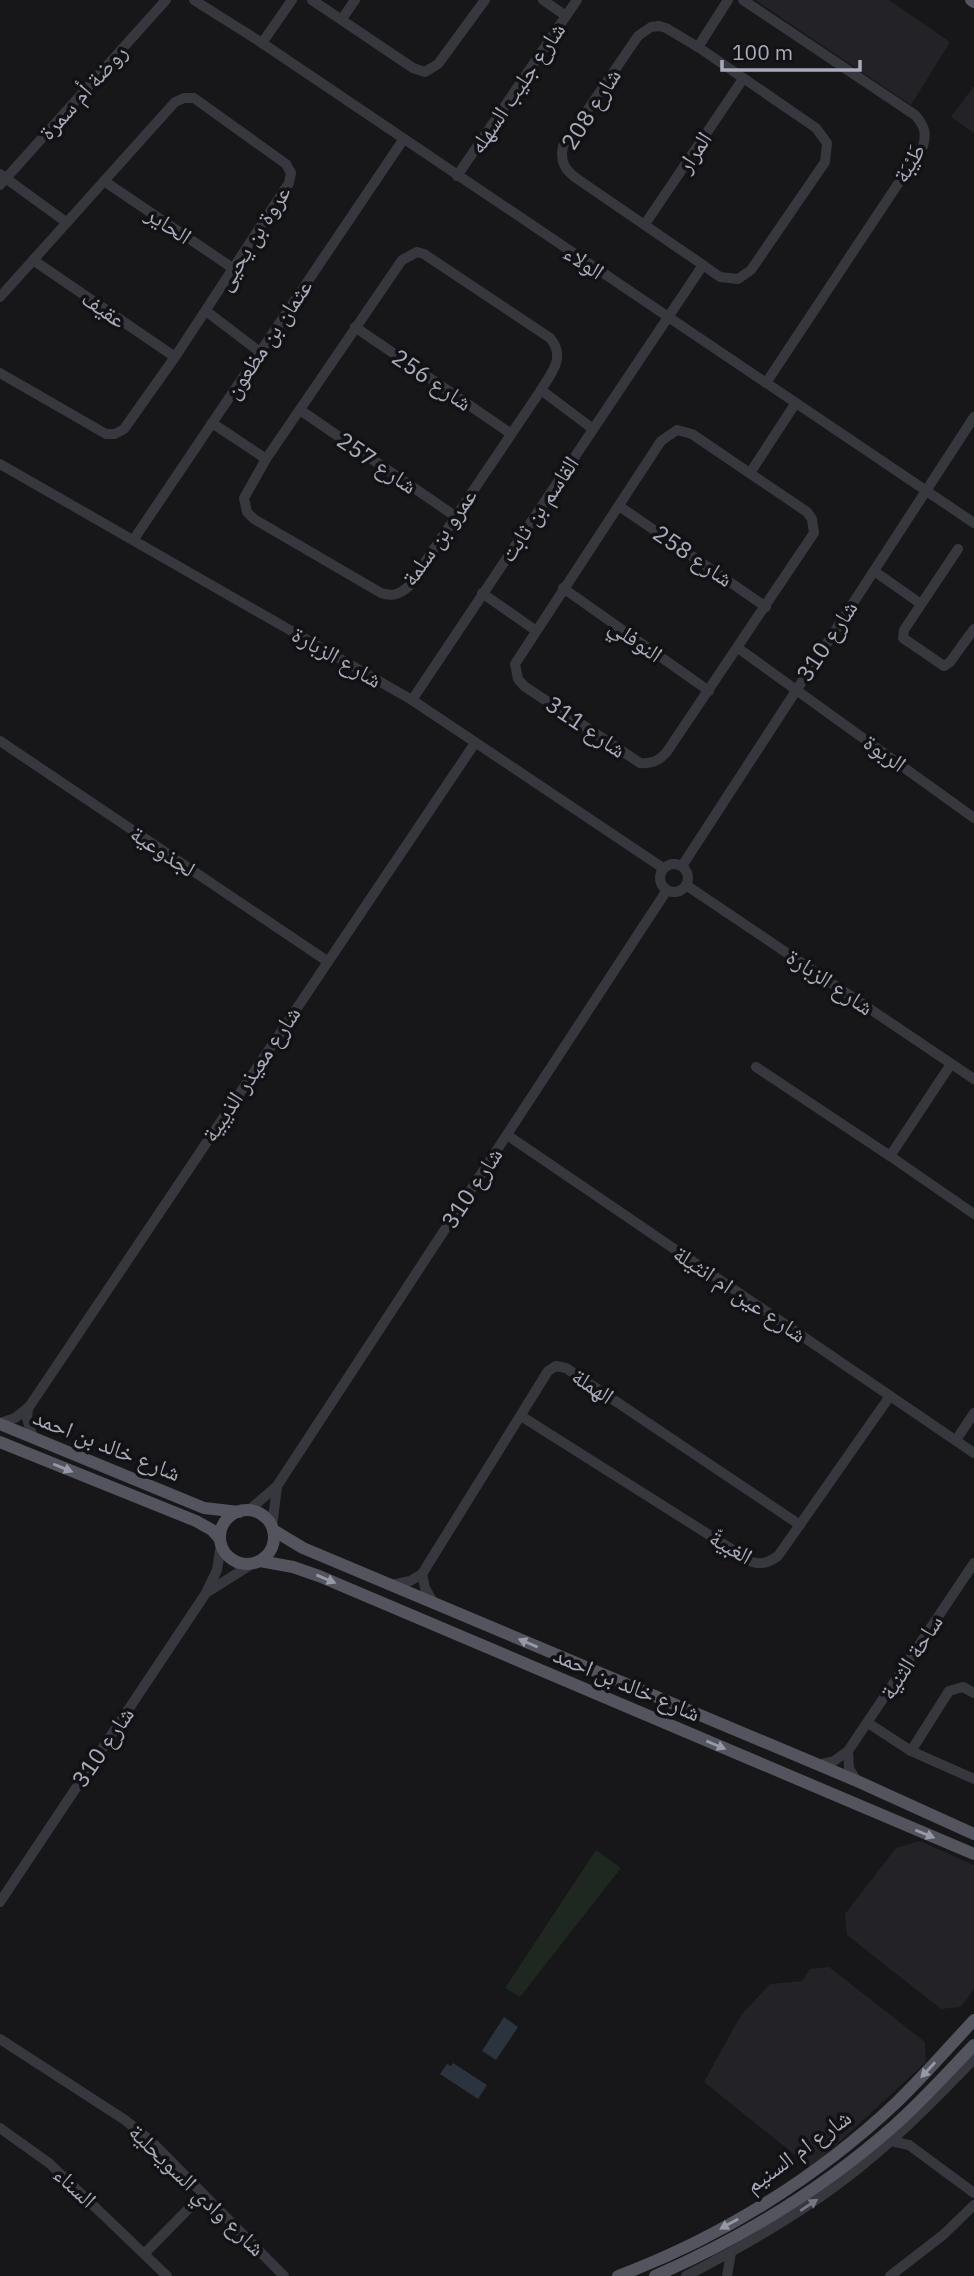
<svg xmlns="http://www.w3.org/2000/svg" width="974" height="2276" font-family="'IBM Plex Sans','Noto Naskh Arabic',sans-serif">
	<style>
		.built { fill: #232226 }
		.green { fill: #1e2720 }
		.water { fill: #2b343e }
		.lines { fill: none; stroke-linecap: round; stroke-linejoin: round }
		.minor { stroke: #37373e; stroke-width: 10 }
		.major { stroke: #53545d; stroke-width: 12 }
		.oneway { fill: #969aa7 }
		.oneway2 { fill: #757782 }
		.labels { text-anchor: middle; stroke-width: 7; stroke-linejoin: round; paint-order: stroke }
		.street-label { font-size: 23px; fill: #a7abba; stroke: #121114 }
	</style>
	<rect width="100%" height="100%" fill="#171619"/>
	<!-- built -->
	<g class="built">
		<polygon points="755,0 889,0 950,42 911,105"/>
		<polygon points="974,86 974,133 951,117"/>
		<polygon points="920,1841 974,1865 974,1989 961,2007 941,2009 847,1935 845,1914 896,1848"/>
		<polygon points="829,1967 925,2042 926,2062 811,2168 704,2082 741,2015 770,1984 802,1981 810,1969"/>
	</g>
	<!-- green -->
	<polygon class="green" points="596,1850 621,1868 520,1997 505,1988"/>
	<!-- water -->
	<g class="water">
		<polygon points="504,2017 518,2027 496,2060 482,2051"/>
		<polygon points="453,2063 487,2085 478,2099 440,2074 447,2064 451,2066"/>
	</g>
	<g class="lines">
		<!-- minor -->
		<g class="minor">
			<polyline points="194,0 262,43 974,523"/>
			<polyline points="312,0 413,68 425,72 438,64 485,0"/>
			<polyline points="543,0 566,16"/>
			<path d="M743 0 915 115C924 125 927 133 923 146L766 383"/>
			<polyline points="342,19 355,0"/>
			<path d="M659 26 666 28 698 47 816 128 827 143 825 162 751 270 738 279 720 277 703 265 576 178C564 169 560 161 563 146L638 36 651 27Z"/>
			<polyline points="262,43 292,0"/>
			<polyline points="698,47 728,0"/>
			<polyline points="0,174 66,222"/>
			<polyline points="457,176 577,0"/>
			<polyline points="104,181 234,269"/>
			<polyline points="0,185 166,0"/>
			<polyline points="645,224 743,79"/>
			<path d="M417 252 424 254 550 338C566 357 552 372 541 390L409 586C400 594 393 597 381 593L254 519 247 512 244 498 266 459 402 260Z"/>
			<polyline points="33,260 175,357"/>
			<polyline points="0,297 175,102 184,98 194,98 286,164 291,173 289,183 175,357 124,429 115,434 106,434 0,373"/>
			<polyline points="206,311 260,352"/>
			<polyline points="355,327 510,433"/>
			<polyline points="541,390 593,429"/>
			<polyline points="300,410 455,516"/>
			<polyline points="212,423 266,459"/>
			<path d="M677 430 692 434 807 512 812 519 814 533 666 753C658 761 652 764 640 763L524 686 518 679 515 664 661 441Z"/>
			<polyline points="0,464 412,700 663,868"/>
			<polyline points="750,473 795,404"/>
			<polyline points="619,506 766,607"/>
			<polyline points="134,539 403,140"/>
			<polyline points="958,549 904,630 903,638 944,666 950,662 974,629"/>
			<polyline points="874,571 921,604"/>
			<polyline points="563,588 709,691"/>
			<polyline points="482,593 535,630"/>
			<polyline points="738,648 974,818"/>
			<polyline points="412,700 703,265"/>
			<polyline points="0,741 327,961"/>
			<circle cx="674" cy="878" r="14"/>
			<polyline points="682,866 974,417"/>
			<polyline points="686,885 974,1079"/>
			<polyline points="951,1064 890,1156 974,1214"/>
			<polyline points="756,1067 890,1156"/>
			<polyline points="507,1135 974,1453"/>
			<polyline points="28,1407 27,1419 33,1437"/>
			<path d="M521 1416 752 1562C763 1565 769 1562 778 1556L890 1396"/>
			<polyline points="0,1423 15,1418 29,1407 475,743"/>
			<polyline points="956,1440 974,1413"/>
			<polyline points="249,1510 277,1486 667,890"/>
			<polyline points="272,1527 277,1487"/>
			<polyline points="422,1574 425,1588 433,1602"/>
			<polyline points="392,1585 410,1581 422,1574 548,1371 556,1366 566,1368 800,1525"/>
			<polyline points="209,1591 252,1564"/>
			<polyline points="868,1723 911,1751 974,1779"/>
			<polyline points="848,1751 849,1768 856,1780"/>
			<polyline points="911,1751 949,1691 963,1687 974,1693"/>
			<polyline points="817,1765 834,1761 848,1751 974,1563"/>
			<polyline points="0,1902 206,1593 217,1570 221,1544"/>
			<polyline points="0,2039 125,2120 152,2142 284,2276"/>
			<polyline points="0,2128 49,2163 167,2276"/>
			<polyline points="891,2141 909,2145 974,2193"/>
			<polyline points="145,2253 203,2194"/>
			<path d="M686 2276C738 2249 790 2220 837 2185 887 2148 931 2104 974 2059"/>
			<polyline points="727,2276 731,2253"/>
			<polyline points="890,2276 943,2235 974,2205"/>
		</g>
		<!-- major -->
		<g class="major">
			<polyline points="971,0 974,2"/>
			<polyline points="0,1424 204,1508 239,1512"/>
			<polyline points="0,1442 196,1521 212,1530 220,1539"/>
			<circle cx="247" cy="1537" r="27"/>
			<polyline points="273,1530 303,1548 857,1781 974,1834"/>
			<polyline points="260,1561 293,1567 319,1576 974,1854"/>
			<path d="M618 2276C720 2238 818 2177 897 2102 924 2076 949 2047 974 2020"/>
			<path d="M655 2276C742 2238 824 2188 895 2125 923 2100 948 2072 974 2045"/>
		</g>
	</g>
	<!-- one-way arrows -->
	<defs><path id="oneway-solid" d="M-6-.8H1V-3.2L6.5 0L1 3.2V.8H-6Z" transform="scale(1.75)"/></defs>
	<g class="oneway">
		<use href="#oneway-solid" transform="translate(63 1468) rotate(22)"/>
		<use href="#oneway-solid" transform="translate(326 1579) rotate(23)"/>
		<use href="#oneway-solid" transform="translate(528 1643) rotate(-157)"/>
		<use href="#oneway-solid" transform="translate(716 1745) rotate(23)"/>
		<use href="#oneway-solid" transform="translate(925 1834) rotate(22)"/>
		<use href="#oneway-solid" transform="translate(928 2070) rotate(133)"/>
		<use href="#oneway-solid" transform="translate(729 2224) rotate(151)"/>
	</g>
	<use class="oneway2" href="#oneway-solid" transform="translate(809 2205) rotate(-34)"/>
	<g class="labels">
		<!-- street labels -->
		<g class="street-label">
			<text transform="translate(517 88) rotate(-56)" y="8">شارع جليب السهله</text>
			<text transform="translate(83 92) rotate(-48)" y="8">روضة أم سمرة</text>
			<text transform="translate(591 109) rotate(-58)" y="8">شارع 208</text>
			<text transform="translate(694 152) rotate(-56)" y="8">المرار</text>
			<text transform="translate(909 163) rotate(-59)" y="8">طَيْبَة</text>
			<text transform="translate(169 225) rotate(34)" y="8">الحاير</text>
			<text transform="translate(253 238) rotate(-58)" y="8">عروة بن يحيى</text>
			<text transform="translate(584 262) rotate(34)" y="8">الولاء</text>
			<text transform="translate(104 309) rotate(34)" y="8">عقيف</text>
			<text transform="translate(268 339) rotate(-56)" y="8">عثمان بن مظعون</text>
			<text transform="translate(432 380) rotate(34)" y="8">شارع 256</text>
			<text transform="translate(377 463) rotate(34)" y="8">شارع 257</text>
			<text transform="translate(539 509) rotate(-56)" y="8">القاسم بن ثابت</text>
			<text transform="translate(439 537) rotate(-55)" y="8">عمرو بن سلمة</text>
			<text transform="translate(693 556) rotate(34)" y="8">شارع 258</text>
			<text transform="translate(636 640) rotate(35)" y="8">النوفلي</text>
			<text transform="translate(827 641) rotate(-57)" y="8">شارع 310</text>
			<text transform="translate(337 657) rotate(30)" y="8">شارع الزبارة</text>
			<text transform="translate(586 727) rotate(34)" y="8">شارع 311</text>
			<text transform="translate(885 753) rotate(36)" y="8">الربوة</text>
			<text transform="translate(163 851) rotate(34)" y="8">لجذوعية</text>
			<text transform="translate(830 982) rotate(34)" y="8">شارع الزبارة</text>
			<text transform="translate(251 1074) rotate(-56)" y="8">شارع معيذر الذيبية</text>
			<text transform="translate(472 1188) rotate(-57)" y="8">شارع 310</text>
			<text transform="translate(740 1294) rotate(34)" y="8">شارع عين ام انثيلة</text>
			<text transform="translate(593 1386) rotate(34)" y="8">الهملة</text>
			<text transform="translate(107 1445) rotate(22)" y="8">شارع خالد بن احمد</text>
			<text transform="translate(731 1547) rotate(30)" y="8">الغبيةّ</text>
			<text transform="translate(911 1657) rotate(-57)" y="8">ساحة الثنية</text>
			<text transform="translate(627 1684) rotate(23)" y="8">شارع خالد بن احمد</text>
			<text transform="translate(103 1747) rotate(-56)" y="8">شارع 310</text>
			<text transform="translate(798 2151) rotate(-36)" y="8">شارع ام السنيم</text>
			<text transform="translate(75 2187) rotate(43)" y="8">السناء</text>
			<text transform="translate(197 2190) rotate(44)" y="8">شارع وادي السويحلية</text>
		</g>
	</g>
	<!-- scale -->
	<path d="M722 60v10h138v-10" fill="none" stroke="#a7abba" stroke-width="3.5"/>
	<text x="732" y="60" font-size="21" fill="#a7abba" stroke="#121114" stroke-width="5" paint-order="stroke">100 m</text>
</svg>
